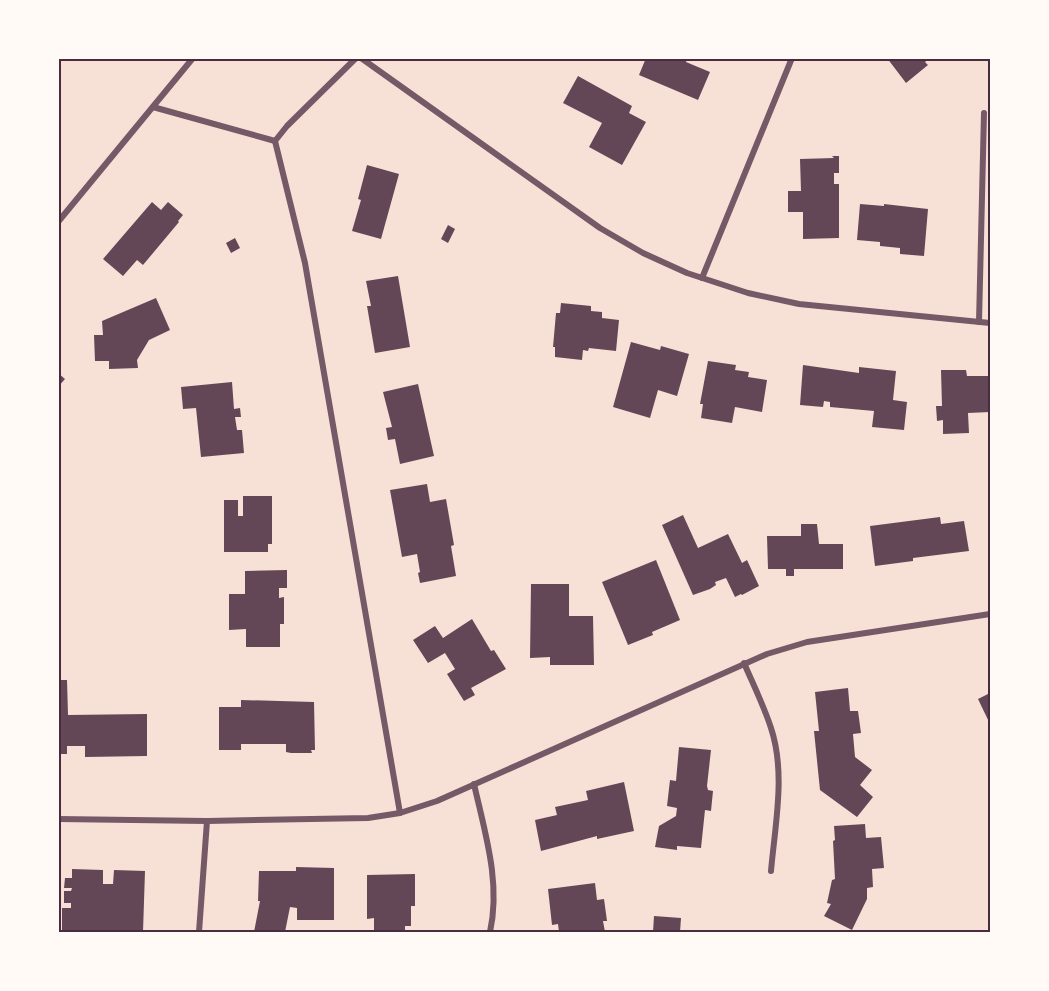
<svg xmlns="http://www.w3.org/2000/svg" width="1049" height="991" font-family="'Exo 2',sans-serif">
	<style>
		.building { fill: #644757 }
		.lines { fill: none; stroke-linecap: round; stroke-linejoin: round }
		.minor { stroke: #755966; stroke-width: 6 }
		.neatline { fill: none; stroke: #4a2c40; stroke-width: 2 }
	</style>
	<rect width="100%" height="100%" fill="#f7e1d7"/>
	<!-- building -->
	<g class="building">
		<polygon points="646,58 687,58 686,62 710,72 698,100 639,75"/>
		<polygon points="887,58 930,58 925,62 928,65 906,83"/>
		<polygon points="578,76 632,106 629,113 646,122 622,165 589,147 602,123 563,103"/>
		<polygon points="832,156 839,156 839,173 834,173 834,184 839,184 839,238 803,239 803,212 788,212 788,191 801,191 800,159 834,158"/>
		<polygon points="367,165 399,174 381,239 352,231 361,200 358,199"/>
		<polygon points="152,202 161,210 168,202 183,215 178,221 179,222 143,265 137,260 123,276 103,259"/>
		<polygon points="860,204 884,206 884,204 928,209 924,256 900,254 900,248 880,246 880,242 857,240"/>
		<polygon points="448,225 455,229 448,243 441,239"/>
		<polygon points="235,238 240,248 231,253 226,243"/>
		<polygon points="398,276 410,347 375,353 367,306 371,306 366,281"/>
		<polygon points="156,298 170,330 149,340 137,360 138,368 109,369 109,361 95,361 94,335 103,335 102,321"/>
		<polygon points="561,303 591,306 591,311 602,312 602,318 619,320 616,351 589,348 588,351 583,350 582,360 555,357 555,347 553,347 556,313 560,313"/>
		<polygon points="631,342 660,350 661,346 689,354 677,396 658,390 650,418 613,407"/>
		<polygon points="708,361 736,365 735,370 749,372 748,377 767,380 762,412 735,407 732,423 701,418 703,404 700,404"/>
		<polygon points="803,365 859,373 859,367 896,371 893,400 907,402 904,430 872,427 874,411 830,407 830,402 824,401 823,407 800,405"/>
		<polygon points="941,370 966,370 967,376 990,376 990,412 968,413 969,433 943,434 943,420 937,421 936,406 942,406"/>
		<polygon points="58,373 65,379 58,387"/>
		<polygon points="232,382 234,409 240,408 241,417 235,417 237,430 242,430 244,453 201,457 196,408 183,409 181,387"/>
		<polygon points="418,384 434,456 400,464 395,439 388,440 386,428 392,427 383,392"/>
		<polygon points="427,484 430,502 446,499 454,545 451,546 456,576 420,583 418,573 420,572 417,554 402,557 390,490"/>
		<polygon points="243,496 272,496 272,544 268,544 268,552 224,552 224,500 238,500 238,516 243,516"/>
		<polygon points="683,515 698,548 728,534 742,563 747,560 759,586 742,595 741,594 735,597 726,578 715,582 716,585 710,589 693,595 662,525"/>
		<polygon points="940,517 941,524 964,521 969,551 913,558 913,561 875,566 870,526"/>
		<polygon points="801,524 817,524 819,544 843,544 843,569 794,569 794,576 786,576 786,569 768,569 767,536 801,536"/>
		<polygon points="656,560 680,620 652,632 653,635 628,645 602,582"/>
		<polygon points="287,570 287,588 279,588 279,598 284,597 284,624 280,624 280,647 246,647 246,629 229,630 229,594 245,594 245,571"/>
		<polygon points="531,584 569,584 569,616 593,616 594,665 550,665 550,657 530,658"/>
		<polygon points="472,619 491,651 494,650 506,669 471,688 475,695 464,701 447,674 455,669 445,653 428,663 413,640 435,626 443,638"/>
		<polygon points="58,680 67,680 68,715 147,714 147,756 85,757 85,746 67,746 67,754 58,754"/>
		<polygon points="848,688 850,711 858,711 861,733 853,734 855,757 872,770 860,785 873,797 857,817 820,790 814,731 819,731 815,692"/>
		<polygon points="990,693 990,724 978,699"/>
		<polygon points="241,700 314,702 315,750 311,750 312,753 291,753 286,752 286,744 241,744 241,750 219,750 219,707 241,707"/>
		<polygon points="679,747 711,750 707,786 708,790 713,791 711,811 705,810 701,848 677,846 677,850 655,847 659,826 676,816 677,808 667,806 670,780 676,781"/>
		<polygon points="624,782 634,831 597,839 597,836 541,851 535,820 557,815 555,807 588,800 586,791"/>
		<polygon points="865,824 866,838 881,837 884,868 872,869 873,887 867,888 867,899 852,930 824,916 831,904 827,903 832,880 835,879 833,841 835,840 834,826"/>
		<polygon points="296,867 334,868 334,920 297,920 297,908 290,907 285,932 254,932 260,901 258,901 259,871 296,871"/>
		<polygon points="72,869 103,870 103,884 113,884 114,870 145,871 143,932 62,932 62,908 71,908 71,903 64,903 64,891 71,891 72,888 64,888 65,878 72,878"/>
		<polygon points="415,874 415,906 411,906 411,926 405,926 405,932 374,932 374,918 367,919 367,875"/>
		<polygon points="595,883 597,900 604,899 607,921 603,921 605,932 559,932 558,924 552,925 548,889"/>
		<polygon points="654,916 681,918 680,932 653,932"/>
	</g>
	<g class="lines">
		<!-- minor -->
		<g class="minor">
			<polyline points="356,58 287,126 275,141 305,263 400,813"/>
			<polyline points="361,58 600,228 643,253 687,273 748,293 799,304 990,323"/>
			<polyline points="153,107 275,141"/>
			<polyline points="58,222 193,58"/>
			<polyline points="702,278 792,58"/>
			<polyline points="979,322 984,113"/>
			<path d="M744 663C753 684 764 706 771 728 786 773 775 825 771 871"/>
			<path d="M474 784C485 833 501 883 490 932"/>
			<polyline points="58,819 207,821 368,818 400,813 437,801 767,654 807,642 990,614"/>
			<polyline points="199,932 207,821"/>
		</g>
	</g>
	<!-- border -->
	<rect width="1049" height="991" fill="none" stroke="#fffaf5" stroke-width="120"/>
	<rect x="60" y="60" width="929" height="871" class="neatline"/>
</svg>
